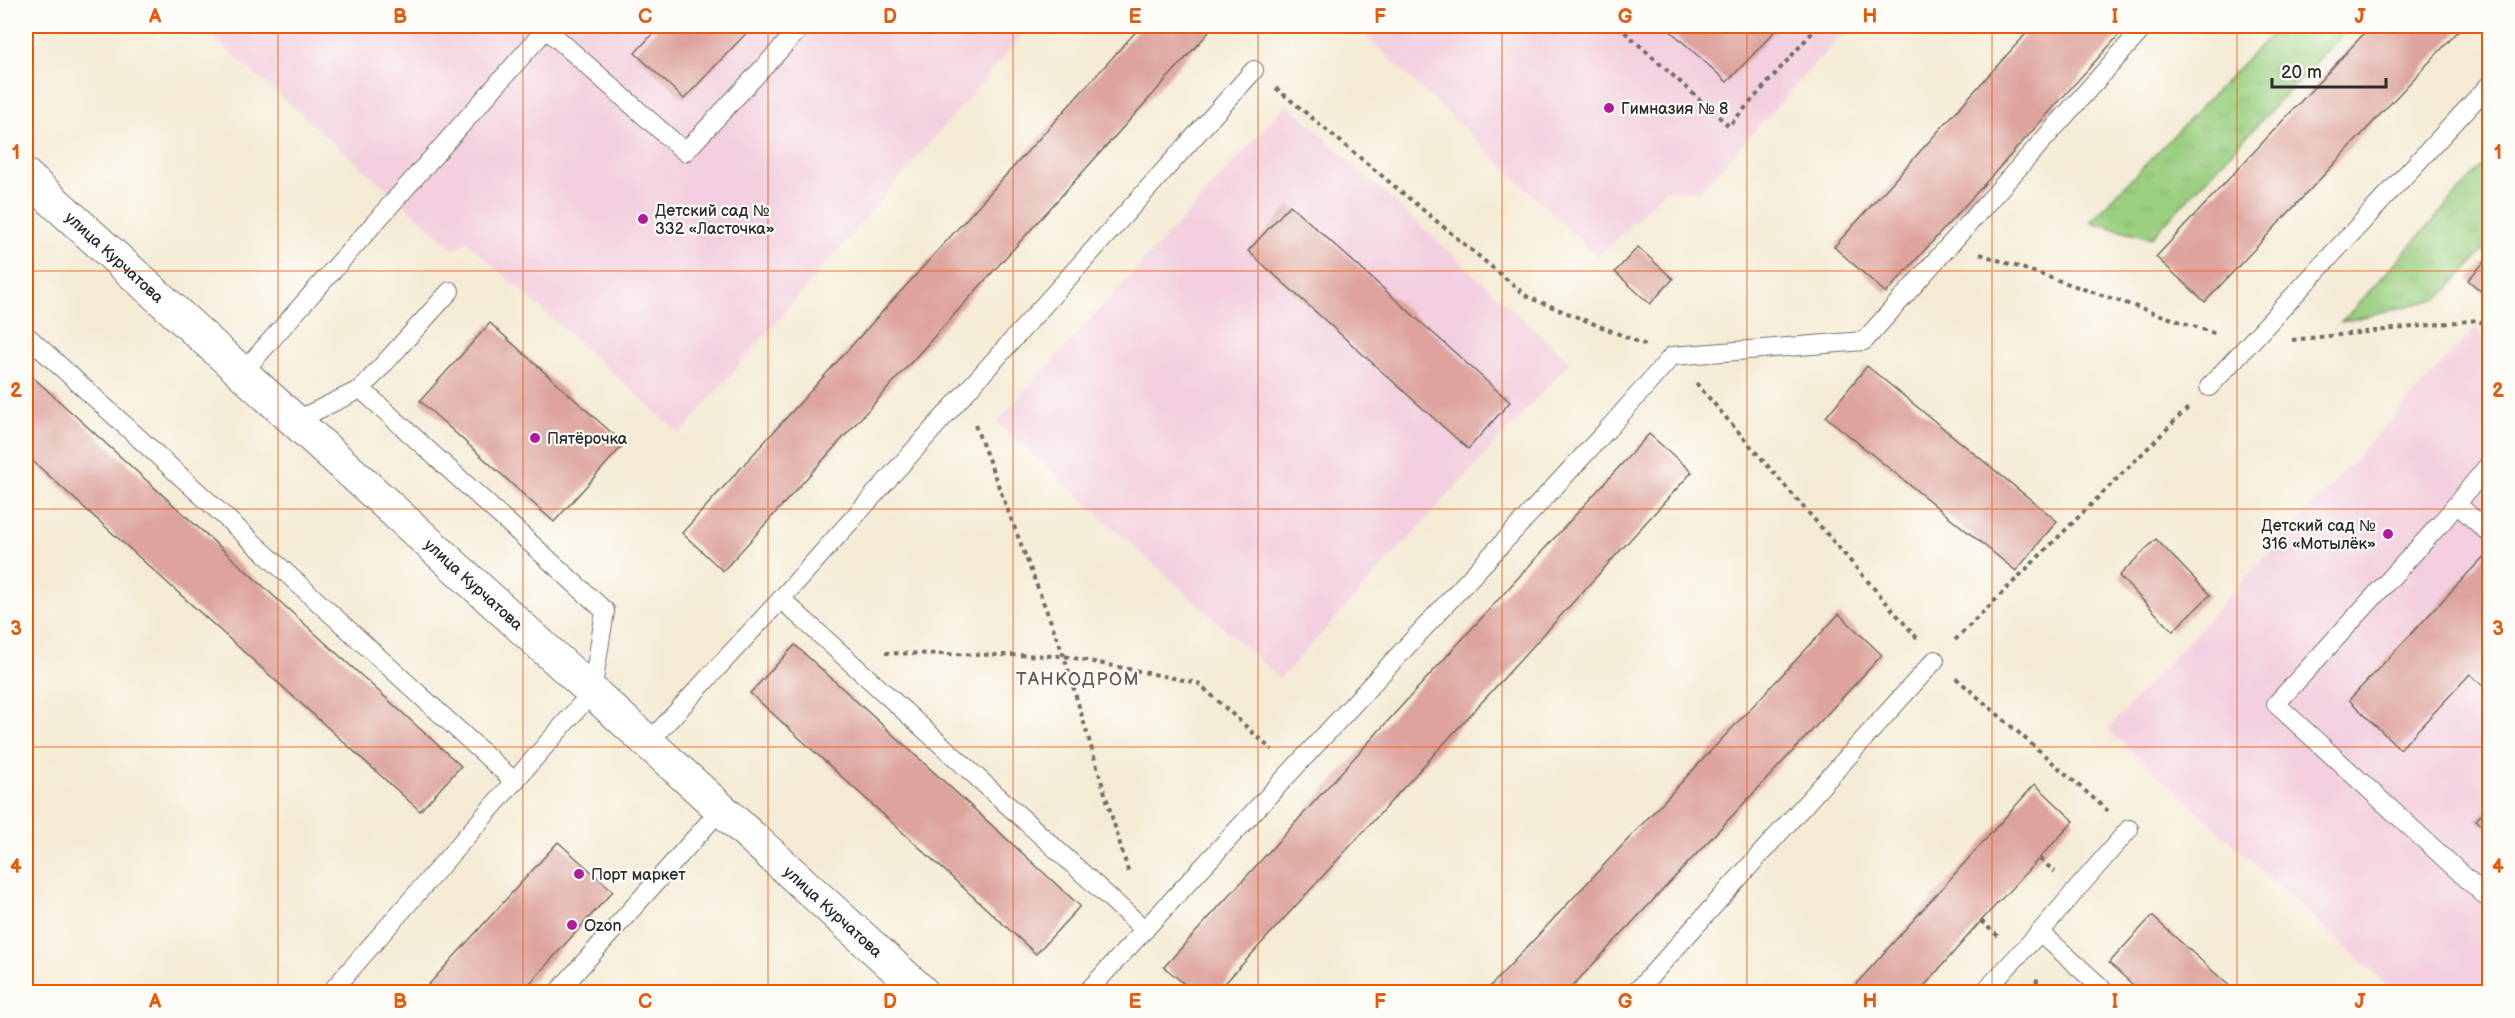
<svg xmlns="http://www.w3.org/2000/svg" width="2515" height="1018" font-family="'Balsamiq Sans',sans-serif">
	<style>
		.built { fill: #f3cfdf }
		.grass { fill: url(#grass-tufts); stroke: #627d56; stroke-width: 1.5 }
		.building { fill: #dda39c }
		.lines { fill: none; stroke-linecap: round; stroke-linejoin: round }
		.service-casing { stroke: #726e66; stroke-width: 20 }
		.minor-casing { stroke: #726e66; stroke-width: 35 }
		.path { stroke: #726e66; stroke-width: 4; stroke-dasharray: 4.5 4.5; stroke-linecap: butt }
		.service { stroke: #fff; stroke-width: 18 }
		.minor { stroke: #fff; stroke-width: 33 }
		.grid { fill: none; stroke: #e8590c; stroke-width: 1.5; stroke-opacity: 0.55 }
		.poi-dot { fill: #b5179e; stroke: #fdfcf7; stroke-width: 2 }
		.labels { text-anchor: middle; stroke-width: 4.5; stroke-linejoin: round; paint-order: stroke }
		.poi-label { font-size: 16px; fill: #2b2b2b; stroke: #fdfcf7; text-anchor: start }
		.street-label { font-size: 16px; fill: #2b2b2b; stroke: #fdfcf7 }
		.neighbourhood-label { font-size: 18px; letter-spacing: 1.5px; fill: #695553; stroke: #fdfcf7 }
		.neatline { fill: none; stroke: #e8590c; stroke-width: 2 }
		.grid-label { font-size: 20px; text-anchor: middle; font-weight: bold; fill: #e8590c }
	</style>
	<defs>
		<pattern id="grass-tufts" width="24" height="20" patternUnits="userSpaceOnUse" patternTransform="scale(1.5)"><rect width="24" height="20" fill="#9acf80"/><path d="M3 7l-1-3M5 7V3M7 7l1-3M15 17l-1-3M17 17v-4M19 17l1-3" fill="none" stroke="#85b26f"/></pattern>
	</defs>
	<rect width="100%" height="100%" fill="#fdfcf7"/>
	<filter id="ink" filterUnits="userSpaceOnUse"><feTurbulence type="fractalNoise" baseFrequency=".0167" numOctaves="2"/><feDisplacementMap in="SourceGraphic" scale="12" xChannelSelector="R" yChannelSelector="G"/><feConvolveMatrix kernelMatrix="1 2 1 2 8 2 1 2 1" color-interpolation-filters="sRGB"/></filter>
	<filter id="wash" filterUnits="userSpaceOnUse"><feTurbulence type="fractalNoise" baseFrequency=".008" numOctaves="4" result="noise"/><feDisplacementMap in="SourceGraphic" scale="24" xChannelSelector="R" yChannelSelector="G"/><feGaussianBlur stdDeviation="1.35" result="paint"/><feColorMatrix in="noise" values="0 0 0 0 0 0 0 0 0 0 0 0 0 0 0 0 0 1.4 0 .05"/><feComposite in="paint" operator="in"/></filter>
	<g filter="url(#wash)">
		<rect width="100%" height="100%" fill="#f5ebd5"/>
		<!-- built -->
		<g class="built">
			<polygon points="200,26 1030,26 680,434 466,241 455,249"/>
			<polygon points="1356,26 1850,26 1700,190 1665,190 1598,257"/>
			<polygon points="1287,104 1570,362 1280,679 997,422"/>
			<polygon points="2476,327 2489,339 2489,992 2395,992 2108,729"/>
		</g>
		<!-- grass -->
		<g class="grass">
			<polygon points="2279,26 2350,26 2151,238 2090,222"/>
			<polygon points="2489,158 2489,245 2440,298 2342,322"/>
		</g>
		<g id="blocks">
			<!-- building -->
			<g class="building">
				<polygon points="660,26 753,26 684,99 635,53"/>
				<polygon points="1141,26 1202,26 1209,32 723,571 682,533"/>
				<polygon points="1665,26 1773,26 1777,29 1727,82"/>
				<polygon points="2033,26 2127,26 1886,293 1834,247"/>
				<polygon points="2371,26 2463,26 2205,302 2156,257"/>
				<polygon points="1290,205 1510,402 1468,449 1248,251"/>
				<polygon points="1638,247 1673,279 1650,304 1615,272"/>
				<polygon points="2490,256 2490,299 2468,280"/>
				<polygon points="490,323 624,444 554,522 420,401"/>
				<polygon points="1867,366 2057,521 2016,571 1826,417"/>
				<polygon points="26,371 461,766 420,811 26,455"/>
				<polygon points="1649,434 1692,472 1217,992 1194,992 1164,967"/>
				<polygon points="2156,539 2210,595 2173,631 2119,576"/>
				<polygon points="2490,550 2490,692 2470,674 2400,749 2349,700"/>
				<polygon points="1839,614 1882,655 1792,752 1567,992 1485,992"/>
				<polygon points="795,645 1080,906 1036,954 750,693"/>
				<polygon points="2035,784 2074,821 1981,921 1919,992 1849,992"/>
				<polygon points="2490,806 2490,832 2476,820"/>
				<polygon points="558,842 613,891 522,992 422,992"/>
				<polygon points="2152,916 2236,992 2141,992 2109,963"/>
			</g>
		</g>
	</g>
	<g filter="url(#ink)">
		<use href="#blocks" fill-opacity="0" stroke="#726e66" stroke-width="1.5"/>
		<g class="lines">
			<defs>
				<g id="service">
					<polyline points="543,26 685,152 802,26"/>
					<polyline points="26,335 515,782"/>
					<polyline points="242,373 546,29"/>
					<polyline points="2209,387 2490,84"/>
					<polyline points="361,389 450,291"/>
					<polyline points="295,421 361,389 605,611 592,692 331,992"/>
					<polyline points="2490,463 2442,522 2276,704 2490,900"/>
					<polyline points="2457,504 2490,534"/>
					<polyline points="781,599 1254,70"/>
					<polyline points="648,743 781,599 1145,930"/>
					<polyline points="2040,932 2129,829"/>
					<polyline points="558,992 721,809"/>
					<polyline points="1087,992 1608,429 1672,356 1864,341 2145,26"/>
					<polyline points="1636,992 1935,660"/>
					<polyline points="1984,992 2040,932 2106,992"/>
				</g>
				<g id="minor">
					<path id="s1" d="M26 176 922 992"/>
				</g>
			</defs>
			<!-- service casing -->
			<use href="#service" class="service-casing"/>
			<!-- minor casing -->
			<use href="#minor" class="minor-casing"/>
			<!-- path -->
			<g class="path">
				<polyline points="1618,26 1729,126 1818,26"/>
				<polyline points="1276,88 1528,297 1646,345"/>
				<polyline points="1980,254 2217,334"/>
				<polyline points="2292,340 2477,320 2490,327"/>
				<polyline points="1696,383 1917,638"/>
				<polyline points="975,425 1064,656 1129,874"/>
				<polyline points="1955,640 2190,406"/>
				<polyline points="885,653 1064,656 1198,683 1272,750"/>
				<polyline points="1956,678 2108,811"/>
				<polyline points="2040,859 2055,872"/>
				<polyline points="1981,921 1998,936"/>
				<polyline points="1923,988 1928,992"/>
				<polyline points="2036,992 2037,978"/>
			</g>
			<!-- service -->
			<use href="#service" class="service"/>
			<!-- minor -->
			<use href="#minor" class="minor"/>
		</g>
	</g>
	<!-- grid -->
	<path class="grid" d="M278 26V992M523 26V992M768 26V992M1013 26V992M1258 26V992M1502 26V992M1747 26V992M1992 26V992M2237 26V992M26 271H2490M26 509H2490M26 747H2490"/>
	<!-- markers -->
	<g class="poi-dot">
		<circle cx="1609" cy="108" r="6"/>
		<circle cx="643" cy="219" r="6"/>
		<circle cx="535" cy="438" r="6"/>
		<circle cx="2388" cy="534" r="6"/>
		<circle cx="579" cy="874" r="6"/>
		<circle cx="572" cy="925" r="6"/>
	</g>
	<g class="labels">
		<!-- poi labels -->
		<g class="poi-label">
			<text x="1621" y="114">Гимназия № 8</text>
			<text x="655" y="216">Детский сад №<tspan x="655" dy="18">332 «Ласточка»</tspan></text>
			<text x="547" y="444">Пятёрочка</text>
			<text x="2376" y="531" text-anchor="end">Детский сад №<tspan x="2376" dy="18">316 «Мотылёк»</tspan></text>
			<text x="591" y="880">Порт маркет</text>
			<text x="584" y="931">Ozon</text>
		</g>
		<!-- street labels -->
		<g class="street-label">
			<text dy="6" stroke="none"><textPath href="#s1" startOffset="120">улица Курчатова</textPath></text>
			<text dy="6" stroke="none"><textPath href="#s1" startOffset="606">улица Курчатова</textPath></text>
			<text dy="6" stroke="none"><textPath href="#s1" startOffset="1092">улица Курчатова</textPath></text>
		</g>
		<!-- neighbourhood labels -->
		<g class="neighbourhood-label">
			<text x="1078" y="685">ТАНКОДРОМ</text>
		</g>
	</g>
	<!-- margin -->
	<rect width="2515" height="1018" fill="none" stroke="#fdfcf7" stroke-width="66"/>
	<!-- scale -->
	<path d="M2272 78v9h114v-9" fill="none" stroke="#2b2b2b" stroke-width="3"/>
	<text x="2281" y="78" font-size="18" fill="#2b2b2b" stroke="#fdfcf7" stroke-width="4.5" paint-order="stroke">20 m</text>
	<rect x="33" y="33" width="2449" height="952" class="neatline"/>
	<g class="grid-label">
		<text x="155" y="23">A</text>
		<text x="400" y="23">B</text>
		<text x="645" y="23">C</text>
		<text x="890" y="23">D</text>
		<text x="1135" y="23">E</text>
		<text x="1380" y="23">F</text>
		<text x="1625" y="23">G</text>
		<text x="1870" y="23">H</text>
		<text x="2115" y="23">I</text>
		<text x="2360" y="23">J</text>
		<text x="16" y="159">1</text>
		<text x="2498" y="159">1</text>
		<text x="16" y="397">2</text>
		<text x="2498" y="397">2</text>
		<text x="16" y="635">3</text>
		<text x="2498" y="635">3</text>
		<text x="16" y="873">4</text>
		<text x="2498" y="873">4</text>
		<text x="155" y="1008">A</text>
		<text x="400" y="1008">B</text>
		<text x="645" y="1008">C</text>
		<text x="890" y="1008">D</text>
		<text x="1135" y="1008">E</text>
		<text x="1380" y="1008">F</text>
		<text x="1625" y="1008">G</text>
		<text x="1870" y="1008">H</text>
		<text x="2115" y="1008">I</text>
		<text x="2360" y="1008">J</text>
	</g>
</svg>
